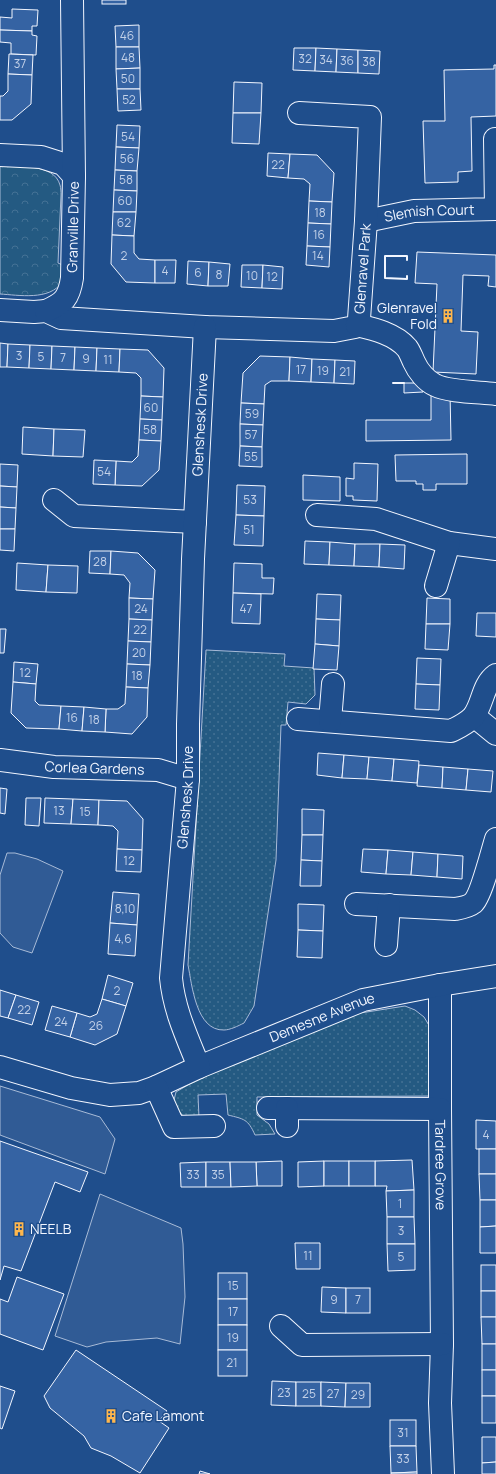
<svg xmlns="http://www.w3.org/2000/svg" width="496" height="1474" font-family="Manrope,sans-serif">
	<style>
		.grass { fill: url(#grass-dots); stroke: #a8bbd7 }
		.park { fill: url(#park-crowns); stroke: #a8bbd7 }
		.parking { fill: #305b95; stroke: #a8bbd7 }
		.building { fill: #3563a3; stroke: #f2f6ff }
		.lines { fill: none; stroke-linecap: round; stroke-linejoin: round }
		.minor-casing { stroke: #f2f6ff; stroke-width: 24 }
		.minor { stroke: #1f4e8c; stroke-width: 22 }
		.wall { stroke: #f2f6ff; stroke-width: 2 }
		.labels { text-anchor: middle; stroke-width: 3; stroke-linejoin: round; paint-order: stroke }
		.number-label { font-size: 12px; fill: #c3d1e8 }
		.street-label { font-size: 14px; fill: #f2f6ff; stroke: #1f4e8c }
		.poi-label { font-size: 14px; fill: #f2f6ff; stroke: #1f4e8c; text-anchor: start }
	</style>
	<defs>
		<pattern id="grass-dots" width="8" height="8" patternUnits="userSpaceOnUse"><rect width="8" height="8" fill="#245a82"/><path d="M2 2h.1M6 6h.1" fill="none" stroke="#447295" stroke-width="1.8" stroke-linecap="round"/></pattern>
		<pattern id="park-crowns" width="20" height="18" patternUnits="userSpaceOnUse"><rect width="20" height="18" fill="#245a82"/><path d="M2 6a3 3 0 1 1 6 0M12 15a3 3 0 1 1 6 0" fill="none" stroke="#447295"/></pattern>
	</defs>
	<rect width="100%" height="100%" fill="#1f4e8c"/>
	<!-- grass -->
	<g class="grass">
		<path d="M206 650 285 654 284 666 314 668 315 695 306 704 288 702 286 725H281L276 860 254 1006 244 1023C238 1026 230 1030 224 1030 196 1031 192 985 188 965Z"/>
		<path d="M405 1006 415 1010 424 1017 430 1027V1096L257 1097V1115L269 1124 275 1134 255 1135C248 1119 244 1119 228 1115L226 1094 198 1095 199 1118 184 1117 173 1104 176 1092 213 1070 354 1014Z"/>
	</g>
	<!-- park -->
	<path class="park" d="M0 166C18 167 54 163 60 185 61 188 61 192 61 195L58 263 67 267C65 271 65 278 62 282 50 301 18 295 0 294Z"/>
	<!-- parking -->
	<g class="parking">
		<polygon points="7,853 15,853 37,859 63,871 32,953 13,947 0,933 0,875"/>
		<polygon points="0,1086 100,1117 115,1139 105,1174 0,1135"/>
		<polygon points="100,1194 181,1228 183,1244 185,1297 180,1344 157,1338 106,1342 87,1347 55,1336"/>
	</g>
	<!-- building -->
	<g class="building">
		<rect x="102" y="0" width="24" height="4"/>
		<polygon points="12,9 38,10 37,26 32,26 32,31 0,30 0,17 12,18"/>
		<polygon points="139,25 139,47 116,47 115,26"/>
		<polygon points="0,30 32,31 32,35 37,36 36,55 11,54 11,43 0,42"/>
		<polygon points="116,47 139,47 140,68 116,69"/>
		<polygon points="294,48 316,48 315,71 293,70"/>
		<polygon points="316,48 337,49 336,72 315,71"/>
		<polygon points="337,49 358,50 358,73 336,72"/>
		<polygon points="358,50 380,51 379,74 358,73"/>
		<polygon points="9,54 33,55 32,75 8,74"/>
		<polygon points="494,65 496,65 496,116 471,117 472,171 458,172 458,182 425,183 423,121 445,121 444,70 494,69"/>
		<polygon points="140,68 140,89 117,89 116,69"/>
		<polygon points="8,74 32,75 31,104 12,120 0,120 0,96 3,96 8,91"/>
		<polygon points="234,82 262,83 261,113 233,113"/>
		<polygon points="117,89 140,89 141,110 118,111"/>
		<polygon points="233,113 261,113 259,144 232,143"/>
		<polygon points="117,125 140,126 139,148 116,147"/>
		<polygon points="116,147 139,148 137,171 115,170"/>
		<polygon points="268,153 290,154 288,178 267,176"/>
		<polygon points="290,154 317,155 334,173 332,202 309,201 310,184 304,179 288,178"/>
		<polygon points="115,170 137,171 137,191 114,190"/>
		<polygon points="114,190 137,191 136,212 113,212"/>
		<polygon points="309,201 332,202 331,224 308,223"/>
		<polygon points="113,212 136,212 134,236 112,235"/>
		<polygon points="308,223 331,224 330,247 307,246"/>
		<polygon points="112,235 134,236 134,253 139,259 155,260 155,283 126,282 111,264"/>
		<polygon points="307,246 330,247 329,267 306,265"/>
		<polygon points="417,252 496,255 496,287 488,286 489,276 463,275 461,331 478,332 476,374 433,372 437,284 415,283"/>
		<polygon points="155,260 176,260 175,283 155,283"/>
		<polygon points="188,261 209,262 208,286 187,284"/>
		<polygon points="209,262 230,264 228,286 208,286"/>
		<polygon points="242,265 263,265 262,288 241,287"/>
		<polygon points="263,265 283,267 282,289 262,288"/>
		<polygon points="0,343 8,344 7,367 0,367"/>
		<polygon points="8,344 30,345 29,368 7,367"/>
		<polygon points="30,345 52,346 51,369 29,368"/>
		<polygon points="52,346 75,347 74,370 51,369"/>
		<polygon points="75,347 97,348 96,371 74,370"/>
		<polygon points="97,348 120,349 119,372 96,371"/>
		<polygon points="120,349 148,350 164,368 163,397 141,396 141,378 136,373 119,372"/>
		<polygon points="260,356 290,357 289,381 271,381 265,385 264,404 241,403 243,373"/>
		<polygon points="290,357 312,359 311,382 289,381"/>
		<polygon points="312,359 335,360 334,383 311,382"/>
		<polygon points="335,360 355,361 354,384 334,383"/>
		<polygon points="404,383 423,383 423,392 404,393"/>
		<polygon points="431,393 450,393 451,440 366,441 366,420 431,420"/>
		<polygon points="141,396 163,397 162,420 140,419"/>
		<polygon points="241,403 264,404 263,425 240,424"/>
		<polygon points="140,419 162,420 161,441 139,440"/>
		<polygon points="240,424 263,425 262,447 240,446"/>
		<polygon points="23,427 54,429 53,456 22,454"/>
		<polygon points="54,429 85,430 83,457 53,456"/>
		<polygon points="139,440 161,441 159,470 142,486 115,485 116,461 132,462 138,456"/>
		<polygon points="240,446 262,447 262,467 239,466"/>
		<polygon points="467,454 467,484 436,484 436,490 423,490 423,484 416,484 416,481 396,481 395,455"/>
		<polygon points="94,460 116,461 115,485 93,484"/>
		<polygon points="354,463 378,464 377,501 353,500 353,496 346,496 346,478 354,479"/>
		<polygon points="0,464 18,465 17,487 0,486"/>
		<polygon points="303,475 340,477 340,501 303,500"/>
		<polygon points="237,485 265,486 264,516 236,515"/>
		<polygon points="0,486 17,487 16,508 0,507"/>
		<polygon points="0,507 16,508 15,529 0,529"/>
		<polygon points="236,515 264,516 263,546 234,545"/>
		<polygon points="0,529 15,529 14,551 0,550"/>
		<polygon points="305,541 330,542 329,565 304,564"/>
		<polygon points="330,542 355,544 354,566 329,565"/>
		<polygon points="355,544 380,544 379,567 354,566"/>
		<polygon points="380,544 405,545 404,569 379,567"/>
		<polygon points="90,551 111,551 110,574 89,573"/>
		<polygon points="111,551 138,553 155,570 153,599 129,598 130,583 124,575 110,574"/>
		<polygon points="17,563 48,565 46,592 16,590"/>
		<polygon points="234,563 262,564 262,578 274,578 273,594 233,593"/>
		<polygon points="48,565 78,566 77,593 46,592"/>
		<polygon points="233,593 261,594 260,624 232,623"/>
		<polygon points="317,594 341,595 340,620 316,619"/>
		<polygon points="129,598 153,599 152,620 129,619"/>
		<polygon points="427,598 450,599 450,624 426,624"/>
		<polygon points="477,613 496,613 496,637 476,636"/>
		<polygon points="129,619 152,620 151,642 128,641"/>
		<polygon points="316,619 340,620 339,646 315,644"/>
		<polygon points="426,624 450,624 448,650 425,649"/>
		<polygon points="0,629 6,629 4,653 0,653"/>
		<polygon points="128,641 151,642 150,665 127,664"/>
		<polygon points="315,644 339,646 337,670 313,669"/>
		<polygon points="417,658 441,659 440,685 416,684"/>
		<polygon points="14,662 38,664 36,684 13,682"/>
		<polygon points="127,664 150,665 148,688 126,687"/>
		<polygon points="13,682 36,684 35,701 39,705 61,706 59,729 26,728 11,713"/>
		<polygon points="416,684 440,685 439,710 415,709"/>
		<polygon points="126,687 148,688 147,717 132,734 105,732 106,709 118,709 125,704"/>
		<polygon points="61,706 84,707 82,731 59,729"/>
		<polygon points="84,707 106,709 105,732 82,731"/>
		<polygon points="318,753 344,755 342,778 317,775"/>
		<polygon points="344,755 369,757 367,779 342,778"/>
		<polygon points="369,757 394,759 392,781 367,779"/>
		<polygon points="394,759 419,761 417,783 392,781"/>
		<polygon points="419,765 443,767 442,788 417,786"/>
		<polygon points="443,767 468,769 466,790 442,788"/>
		<polygon points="468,769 493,771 491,792 466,790"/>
		<polygon points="0,788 7,789 5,814 0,813"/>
		<polygon points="26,798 41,798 39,826 25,825"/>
		<polygon points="45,798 73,799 71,824 44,823"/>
		<polygon points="73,799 99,800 98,825 71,824"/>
		<polygon points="99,800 127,801 143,819 142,850 117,849 118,831 113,826 98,825"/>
		<polygon points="302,809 324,810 323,835 302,835"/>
		<polygon points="302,835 323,835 322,861 301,860"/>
		<polygon points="117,849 142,850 141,872 116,871"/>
		<polygon points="363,849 388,850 386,874 361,872"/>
		<polygon points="388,850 413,852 411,875 386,874"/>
		<polygon points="413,852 438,854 437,877 411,875"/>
		<polygon points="438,854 463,856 462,879 437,877"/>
		<polygon points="301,860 322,861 321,886 300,886"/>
		<polygon points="113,892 139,894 137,925 110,923"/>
		<polygon points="298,904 324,905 323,931 298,930"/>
		<polygon points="110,923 137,925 135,956 108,954"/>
		<polygon points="298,930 323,931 322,958 297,957"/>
		<polygon points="108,975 133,983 126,1006 102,999"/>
		<polygon points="0,990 16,995 8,1018 0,1016"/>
		<polygon points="16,995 39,1002 32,1025 8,1018"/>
		<polygon points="102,999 126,1006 117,1034 95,1045 70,1037 77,1013 90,1017 97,1014"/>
		<polygon points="52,1006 77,1013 70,1037 45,1030"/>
		<polygon points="476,1120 496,1121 496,1149 476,1149"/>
		<polygon points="0,1141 88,1172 80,1192 55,1182 21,1271 4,1266 0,1280"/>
		<rect x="479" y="1149" width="17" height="25"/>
		<polygon points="412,1160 414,1190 386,1191 387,1186 375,1186 375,1161"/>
		<polygon points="282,1161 282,1186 257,1186 256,1162"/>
		<polygon points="324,1161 324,1186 298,1187 298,1162"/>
		<rect x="324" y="1161" width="25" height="25"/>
		<rect x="349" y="1161" width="26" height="25"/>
		<polygon points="206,1162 206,1187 181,1187 180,1163"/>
		<polygon points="206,1162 230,1162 231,1187 206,1187"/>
		<polygon points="230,1162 256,1162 257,1186 231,1187"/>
		<polygon points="479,1174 496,1174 496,1200 480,1200"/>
		<polygon points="414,1190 414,1217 387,1217 386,1191"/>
		<polygon points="480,1200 496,1200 496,1226 480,1227"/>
		<polygon points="387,1217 414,1217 415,1244 387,1244"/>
		<polygon points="496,1226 496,1253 480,1253 480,1227"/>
		<polygon points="295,1243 320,1243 320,1269 296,1269"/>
		<polygon points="387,1244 415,1244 415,1270 388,1271"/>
		<rect x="481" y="1265" width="15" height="26"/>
		<rect x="218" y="1273" width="29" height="26"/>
		<polygon points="17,1277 64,1294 43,1350 0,1334 0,1299 8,1302"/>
		<polygon points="322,1287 346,1288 346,1313 321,1312"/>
		<rect x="346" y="1288" width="24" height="25"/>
		<rect x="481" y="1291" width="15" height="26"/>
		<rect x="218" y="1299" width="29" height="26"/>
		<polygon points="481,1317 496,1317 496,1344 482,1344"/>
		<rect x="218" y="1325" width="29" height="25"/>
		<rect x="482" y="1344" width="14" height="26"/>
		<polygon points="76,1350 167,1411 159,1421 169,1428 140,1473 111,1456 91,1448 84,1436 50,1408 44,1396"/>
		<rect x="218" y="1350" width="29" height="26"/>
		<rect x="482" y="1370" width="14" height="26"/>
		<polygon points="272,1381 296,1382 296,1406 271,1405"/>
		<rect x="296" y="1382" width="25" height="24"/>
		<polygon points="321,1382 346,1383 345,1407 321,1406"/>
		<polygon points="346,1383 370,1383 370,1407 345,1407"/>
		<polygon points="0,1386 15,1391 2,1429 0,1428"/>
		<rect x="482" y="1396" width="14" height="27"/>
		<rect x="390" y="1420" width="26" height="26"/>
		<polygon points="482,1437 496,1437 496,1462 482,1463"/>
		<polygon points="390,1446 416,1446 417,1472 391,1473"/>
		<polygon points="496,1462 496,1474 482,1474 482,1463"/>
		<polygon points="200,1471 210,1474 199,1474"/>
		<polygon points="417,1472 417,1474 391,1474 391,1473"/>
	</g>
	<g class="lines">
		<defs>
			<g id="minor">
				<polyline points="0,155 41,157 63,164 74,176"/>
				<path id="s1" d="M366 221 414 211 496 209 495 139"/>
				<path id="s2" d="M0 310 34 312 46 311 61 318 205 327 334 331 355 327 357 325 359 319 366 221 370 117 299 113"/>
				<path id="s3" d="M46 311C64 303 69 298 72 278L74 176 72 0"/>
				<path d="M357 325C374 329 395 334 407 348 410 352 412 358 414 362 418 371 426 381 435 385 448 392 480 392 496 394"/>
				<polyline points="54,500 74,516 195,522"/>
				<polyline points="317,515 376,519 449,543 496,549"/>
				<polyline points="436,586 449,543"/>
				<polyline points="474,716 496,734"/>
				<path d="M298 719 451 731C459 727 466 724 473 717 483 705 482 685 496 675"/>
				<polyline points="330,721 333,684"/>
				<path id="s4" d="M0 760 54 767 158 770 188 779"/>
				<path d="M356 904 455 909C461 908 468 907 473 903 481 896 492 852 496 839"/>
				<polyline points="386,945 389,905"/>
				<path id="s5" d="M440 985V1109L442 1344 440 1403 443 1474"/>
				<path id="s6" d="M0 1067 71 1088 110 1095 139 1093 156 1087 199 1067 363 1000 440 985 496 976"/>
				<path id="s7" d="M199 1067C187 1037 174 1010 171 978L188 779V724L193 559 205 327"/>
				<polyline points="156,1087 174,1127 214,1126"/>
				<polyline points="268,1108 440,1109"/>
				<polyline points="287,1108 287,1126"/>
				<polyline points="281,1326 302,1345 442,1344"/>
			</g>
		</defs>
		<!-- minor casing -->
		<use href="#minor" class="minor-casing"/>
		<!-- minor -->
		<use href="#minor" class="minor"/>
		<!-- wall -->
		<g class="wall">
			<polyline points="407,260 407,256 385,256 385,278 407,279 407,276"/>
			<polyline points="393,383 404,383"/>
		</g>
	</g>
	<!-- icons -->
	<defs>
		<symbol id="building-bare" viewBox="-9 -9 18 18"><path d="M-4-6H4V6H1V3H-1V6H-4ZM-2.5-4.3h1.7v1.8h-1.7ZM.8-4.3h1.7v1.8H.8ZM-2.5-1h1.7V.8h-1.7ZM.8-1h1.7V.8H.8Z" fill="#ffb74d" stroke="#1f4e8c" stroke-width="2.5" paint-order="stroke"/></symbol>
	</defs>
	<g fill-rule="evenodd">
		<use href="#building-bare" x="438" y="306" width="20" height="20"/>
		<use href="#building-bare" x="9" y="1219" width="20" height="20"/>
		<use href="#building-bare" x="101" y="1406" width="20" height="20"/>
	</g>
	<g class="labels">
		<!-- number labels -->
		<g class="number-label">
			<text x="127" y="40">46</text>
			<text x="128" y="62">48</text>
			<text x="305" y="63">32</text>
			<text x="326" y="64">34</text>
			<text x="347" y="65">36</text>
			<text x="369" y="66">38</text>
			<text x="20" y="68">37</text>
			<text x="128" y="83">50</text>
			<text x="129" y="104">52</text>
			<text x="128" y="141">54</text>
			<text x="127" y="163">56</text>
			<text x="278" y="169">22</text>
			<text x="126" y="184">58</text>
			<text x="125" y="205">60</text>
			<text x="320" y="217">18</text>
			<text x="124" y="227">62</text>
			<text x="319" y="239">16</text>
			<text x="124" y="260">2</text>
			<text x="318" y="260">14</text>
			<text x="165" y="275">4</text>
			<text x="198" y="277">6</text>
			<text x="219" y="279">8</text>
			<text x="252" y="280">10</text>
			<text x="272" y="281">12</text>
			<text x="19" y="360">3</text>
			<text x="41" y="361">5</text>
			<text x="63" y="362">7</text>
			<text x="86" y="363">9</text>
			<text x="108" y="364">11</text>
			<text x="301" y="374">17</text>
			<text x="323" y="375">19</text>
			<text x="345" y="376">21</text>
			<text x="151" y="412">60</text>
			<text x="252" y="418">59</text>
			<text x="150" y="434">58</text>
			<text x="251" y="439">57</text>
			<text x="251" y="461">55</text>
			<text x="104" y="476">54</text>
			<text x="250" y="504">53</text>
			<text x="249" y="534">51</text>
			<text x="100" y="566">28</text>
			<text x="141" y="613">24</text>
			<text x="246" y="613">47</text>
			<text x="140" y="634">22</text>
			<text x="139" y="657">20</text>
			<text x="25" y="677">12</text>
			<text x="137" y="680">18</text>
			<text x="72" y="722">16</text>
			<text x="94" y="724">18</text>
			<text x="59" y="815">13</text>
			<text x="85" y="816">15</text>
			<text x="129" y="865">12</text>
			<text x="125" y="913">8,10</text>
			<text x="123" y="943">4,6</text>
			<text x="117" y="995">2</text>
			<text x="24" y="1014">22</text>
			<text x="61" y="1026">24</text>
			<text x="96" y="1030">26</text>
			<text x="486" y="1139">4</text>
			<text x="193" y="1179">33</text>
			<text x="218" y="1179">35</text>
			<text x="400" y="1208">1</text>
			<text x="401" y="1235">3</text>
			<text x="308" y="1260">11</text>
			<text x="401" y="1261">5</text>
			<text x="233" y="1290">15</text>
			<text x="334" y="1304">9</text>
			<text x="358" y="1304">7</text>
			<text x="233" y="1316">17</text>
			<text x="233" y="1342">19</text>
			<text x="232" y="1367">21</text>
			<text x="284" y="1397">23</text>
			<text x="309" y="1398">25</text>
			<text x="333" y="1398">27</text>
			<text x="358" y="1399">29</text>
			<text x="403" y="1437">31</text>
			<text x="403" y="1463">33</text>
		</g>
		<!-- street labels -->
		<g class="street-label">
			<text dy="5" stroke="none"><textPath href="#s1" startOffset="64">Slemish Court</textPath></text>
			<text dy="5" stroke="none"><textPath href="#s3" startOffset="96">Granville Drive</textPath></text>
			<text dy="5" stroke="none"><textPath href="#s2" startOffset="417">Glenravel Park</textPath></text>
			<text dy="5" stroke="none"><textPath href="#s7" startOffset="648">Glenshesk Drive</textPath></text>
			<text dy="5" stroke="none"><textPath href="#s4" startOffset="95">Corlea Gardens</textPath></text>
			<text dy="5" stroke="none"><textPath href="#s7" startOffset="275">Glenshesk Drive</textPath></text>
			<text dy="5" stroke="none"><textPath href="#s6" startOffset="341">Demesne Avenue</textPath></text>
			<text dy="5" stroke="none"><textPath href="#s5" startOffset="180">Tardree Grove</textPath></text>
		</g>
		<!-- poi labels -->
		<g class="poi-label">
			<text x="437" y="313" text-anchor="end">Glenravel<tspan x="437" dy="16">Fold</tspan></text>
			<text x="30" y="1234">NEELB</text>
			<text x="122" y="1421">Cafe Lamont</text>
		</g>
	</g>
</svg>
